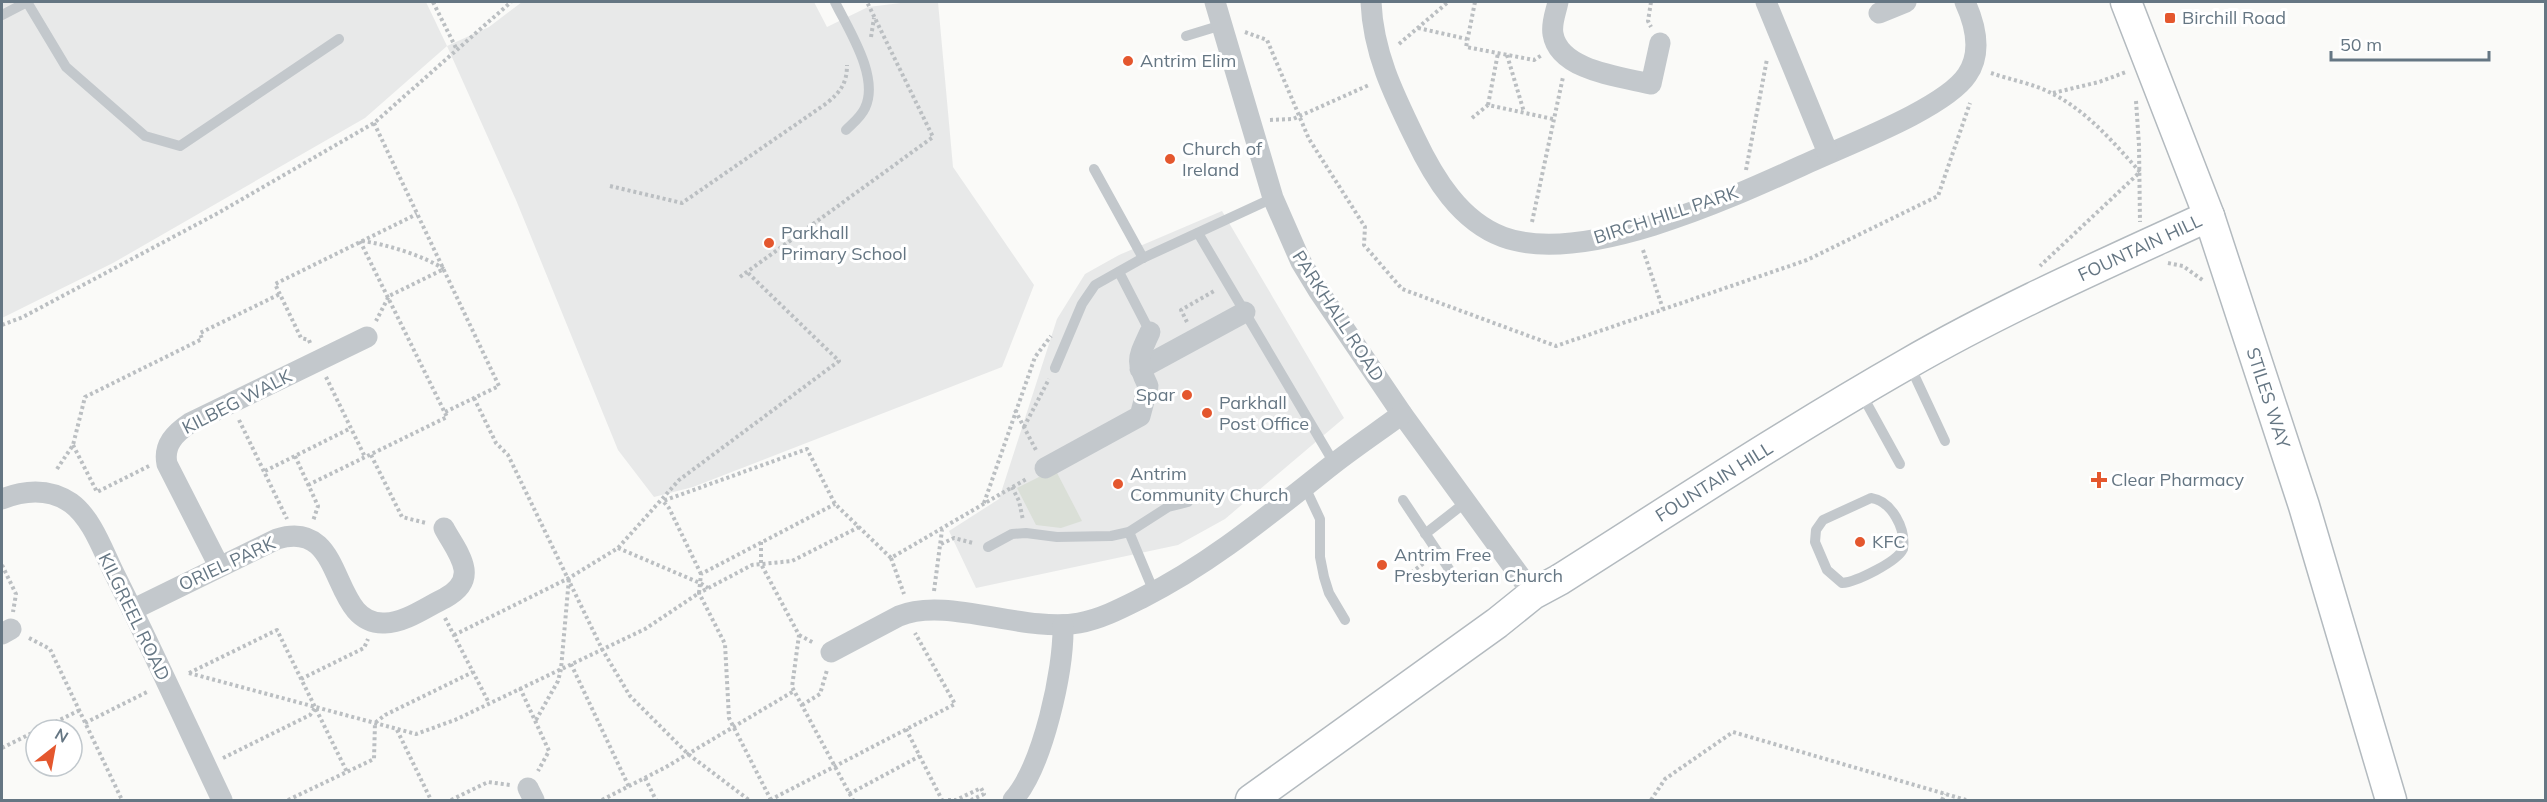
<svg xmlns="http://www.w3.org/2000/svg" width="2547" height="802" font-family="Mulish,sans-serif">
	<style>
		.built { fill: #e8e9e9 }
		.green { fill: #dadfd7 }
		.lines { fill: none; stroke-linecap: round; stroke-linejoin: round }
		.secondary-casing { stroke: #b3babf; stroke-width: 33 }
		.path { stroke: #bbbfc2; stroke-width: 4; stroke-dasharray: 3 3; stroke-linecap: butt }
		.lane { stroke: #c3c8cc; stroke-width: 10 }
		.street { stroke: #c3c8cc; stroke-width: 21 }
		.secondary { stroke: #fff; stroke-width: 30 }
		.poi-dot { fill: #e4572e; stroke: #fff; stroke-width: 2 }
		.labels { text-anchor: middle; stroke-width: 6; stroke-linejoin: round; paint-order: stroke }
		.poi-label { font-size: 18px; fill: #657683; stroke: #fff; text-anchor: start }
		.street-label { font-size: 18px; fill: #657683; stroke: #fff }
	</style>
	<rect width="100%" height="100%" fill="#fafaf8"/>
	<!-- built -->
	<g class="built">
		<polygon points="2,2 426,2 447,46 489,27 522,2 814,2 827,27 868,7 909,2 938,2 953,167 1034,285 1002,367 693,487 654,497 618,450 516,200 447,46 365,118 113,263 2,318"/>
		<polygon points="1222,211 1344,418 1225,519 1178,545 976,588 949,531 999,499 1057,319 1085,274 1119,255"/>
	</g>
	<!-- green -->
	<polygon class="green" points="1055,469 1082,521 1061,528 1036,525 1017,488"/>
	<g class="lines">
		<defs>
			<g id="secondary">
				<polyline points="2126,2 2209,216 2304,506 2391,800"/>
				<path d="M1251 800 1497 623 1533 594 1559 580C1674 507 1788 432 1907 364 2004 308 2107 263 2209 216"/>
			</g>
		</defs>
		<!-- secondary casing -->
		<use href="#secondary" class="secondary-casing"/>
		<!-- path -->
		<g class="path">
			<polyline points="433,2 457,50"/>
			<polyline points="1475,2 1466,47 1534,60 1542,55"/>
			<polyline points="1651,2 1648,21 1651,27"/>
			<polyline points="1418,28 1467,39"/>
			<polyline points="1245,32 1267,40 1309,139 1365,227 1364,245 1402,289 1556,346 1807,260 1938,196 1970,103"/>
			<polyline points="871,37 874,18"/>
			<polyline points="1399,44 1448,2"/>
			<polyline points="1507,55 1524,112"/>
			<path d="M1991 73C2011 80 2035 84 2053 94 2088 112 2114 143 2140 172L2040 266"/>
			<polyline points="2053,93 2099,82 2126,72"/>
			<polyline points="2136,101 2139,145 2140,222"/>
			<polyline points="1488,105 1498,53"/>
			<polyline points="1472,118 1488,105 1553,119"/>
			<polyline points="1270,120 1293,119 1369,85"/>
			<polyline points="374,123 499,386 445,412"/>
			<polyline points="1746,170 1767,59"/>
			<path d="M610 186 682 203 827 103C841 91 847 83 847 65"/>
			<polyline points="1532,222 1563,77"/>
			<path d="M362 241C386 244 424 256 444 269L389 296 376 321"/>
			<polyline points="1643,250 1663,309"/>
			<polyline points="2168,263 2183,266 2204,281"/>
			<polyline points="740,277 933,137 867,2"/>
			<polyline points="1187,322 1181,310 1216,290"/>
			<polyline points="2,325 23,317 220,212 374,123 511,2"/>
			<polyline points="310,343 309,340 301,338 275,284 417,214"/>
			<polyline points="326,377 365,457"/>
			<polyline points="474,398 496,443 508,455 602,649 630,696 688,754 749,800"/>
			<polyline points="1015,410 1037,452"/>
			<polyline points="239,420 287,519"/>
			<polyline points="1024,427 1049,379"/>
			<polyline points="73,445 97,492 149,466"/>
			<polyline points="371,455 402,517 426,523"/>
			<polyline points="295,456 318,506 313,521"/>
			<polyline points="57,469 73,445 85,397 202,339 200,333 280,294"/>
			<polyline points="265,471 351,428"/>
			<polyline points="308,485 447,417 360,241"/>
			<polyline points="1012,487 1019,501 1023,520"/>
			<polyline points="984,503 1035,357 1051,336"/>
			<polyline points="761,542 761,564 799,635 792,687 853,800"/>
			<polyline points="941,544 954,538 973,543"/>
			<polyline points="618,548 700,583 708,588"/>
			<polyline points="891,558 904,594"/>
			<polyline points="2,565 16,594 13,612"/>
			<polyline points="701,574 669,508 663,501 807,449 835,504 891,558 1028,478"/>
			<polyline points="1408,583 1408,575 1428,560"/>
			<polyline points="934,591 942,530"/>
			<polyline points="445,618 489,703"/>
			<polyline points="454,635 569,578 618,548 679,480 839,361 747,272"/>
			<polyline points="799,635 814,643"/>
			<polyline points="29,638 50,649 122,800"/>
			<polyline points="571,664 629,787"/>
			<polyline points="189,673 416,734 455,720 645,629 699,593 701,574 835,504"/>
			<polyline points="189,673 277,630 347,772"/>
			<polyline points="301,679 364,648 368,639"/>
			<polyline points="520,688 549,751 538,771"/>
			<polyline points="802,705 820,694 827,670"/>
			<polyline points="536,720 558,681 561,669 569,578"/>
			<polyline points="85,723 149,691"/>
			<polyline points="906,729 942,800"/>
			<polyline points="39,730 80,710"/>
			<polyline points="397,730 431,800"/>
			<polyline points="2,748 36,731"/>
			<polyline points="223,758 310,715 315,708"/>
			<polyline points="645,778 656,800"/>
			<polyline points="849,794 920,756"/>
			<polyline points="288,800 374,759 375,723 385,715 473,672"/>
			<polyline points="451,800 488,782 510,785"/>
			<polyline points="602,800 666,767 794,691"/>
			<polyline points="770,800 955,704 915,633"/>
			<polyline points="771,800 729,718 725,644 699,593 752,565 792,561 859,527"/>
			<polyline points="948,800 956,800 981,788 984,794 971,800"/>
			<polyline points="1651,800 1665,779 1733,732 1966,800"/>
			<polyline points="1942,800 1945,794"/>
		</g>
		<!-- lane -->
		<g class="lane">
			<polyline points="27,2 66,67 145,136 180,146 339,39"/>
			<path d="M835 2C848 29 880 77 865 108 861 117 853 123 846 130"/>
			<polyline points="2,15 27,2"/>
			<polyline points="1186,36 1222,25"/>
			<polyline points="1094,169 1143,258"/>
			<polyline points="1198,233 1334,463"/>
			<polyline points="1119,272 1150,332"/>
			<polyline points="1910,366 1945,441"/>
			<polyline points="1055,368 1082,304 1095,285 1143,258 1273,198"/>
			<polyline points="1861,393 1900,464"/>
			<polyline points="1305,487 1320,519 1320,557 1324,577 1329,593 1345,620"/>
			<path d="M1871 498C1892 501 1906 529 1903 549 1897 562 1856 582 1842 583L1827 570 1815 542 1816 530 1823 520Z"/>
			<polyline points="1403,500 1449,569"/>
			<polyline points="1129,532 1154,592"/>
			<polyline points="1425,534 1466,502"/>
			<polyline points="988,547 1012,534 1026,533 1057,537 1111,536 1129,532 1168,507 1188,502"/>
		</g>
		<!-- street -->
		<g class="street">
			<polyline points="1215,2 1273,198 1301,262 1318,290 1402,414 1533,594"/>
			<path d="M1371 2C1373 52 1393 93 1415 138 1434 178 1460 221 1503 237 1584 267 1735 196 1810 162 1849 144 1945 108 1967 75 1983 52 1975 24 1965 2"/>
			<path d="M1558 2C1556 12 1551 23 1553 34 1559 71 1622 77 1651 84L1660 43"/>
			<polyline points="1766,2 1828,153"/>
			<polyline points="1879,13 1906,2"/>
			<polyline points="1140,369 1245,312"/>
			<path d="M1045 468 1140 416 1148 386C1135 359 1138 359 1150 332"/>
			<path d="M2 499C25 490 49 488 71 503 93 519 104 554 116 577 153 651 187 726 222 800"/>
			<path d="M219 566 167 464C163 445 175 433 190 423L367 337"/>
			<path d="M132 610 277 539C348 517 328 626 385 623 405 623 428 606 445 598 456 592 466 583 464 569 462 555 450 540 444 528"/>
			<polyline points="2,634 11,629"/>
			<path d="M831 652 899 616C946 596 1024 633 1079 623 1101 619 1122 608 1142 598 1212 563 1271 513 1332 465 1355 447 1379 431 1402 414"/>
			<polyline points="528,788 534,800"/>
			<path d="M1013 800C1043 766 1064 670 1063 625"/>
		</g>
		<!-- secondary -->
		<use href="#secondary" class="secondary"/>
	</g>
	<!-- markers -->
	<g class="poi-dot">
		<rect x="2164" y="12" width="12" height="12" rx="3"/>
		<circle cx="1128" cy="61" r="6"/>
		<circle cx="1170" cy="159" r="6"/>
		<circle cx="769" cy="243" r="6"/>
		<circle cx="1187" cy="395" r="6"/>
		<circle cx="1207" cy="413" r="6"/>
		<path d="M2096 471h6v6h6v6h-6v6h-6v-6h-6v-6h6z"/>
		<circle cx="1118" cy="484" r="6"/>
		<circle cx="1860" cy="542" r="6"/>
		<circle cx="1382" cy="565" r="6"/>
	</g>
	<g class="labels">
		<!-- poi labels -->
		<g class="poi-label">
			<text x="2182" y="24">Birchill Road</text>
			<text x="1140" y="67">Antrim Elim</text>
			<text x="1182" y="155">Church of<tspan x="1182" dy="21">Ireland</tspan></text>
			<text x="781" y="239">Parkhall<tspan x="781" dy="21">Primary School</tspan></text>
			<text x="1175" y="401" text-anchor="end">Spar</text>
			<text x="1219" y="409">Parkhall<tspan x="1219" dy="21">Post Office</tspan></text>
			<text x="1130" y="480">Antrim<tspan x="1130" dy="21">Community Church</tspan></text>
			<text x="2111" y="486">Clear Pharmacy</text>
			<text x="1872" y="548">KFC</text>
			<text x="1394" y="561">Antrim Free<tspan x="1394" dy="21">Presbyterian Church</tspan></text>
		</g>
		<!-- street labels -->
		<g class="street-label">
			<text transform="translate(1666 215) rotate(-18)" y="6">BIRCH HILL PARK</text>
			<text transform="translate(2140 248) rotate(-25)" y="6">FOUNTAIN HILL</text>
			<text transform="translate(1338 316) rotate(57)" y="6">PARKHALL ROAD</text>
			<text transform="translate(2268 398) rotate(72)" y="6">STILES WAY</text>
			<text transform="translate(237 402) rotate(-27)" y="6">KILBEG WALK</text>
			<text transform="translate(1714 482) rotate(-32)" y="6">FOUNTAIN HILL</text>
			<text transform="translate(227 564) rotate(-25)" y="6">ORIEL PARK</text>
			<text transform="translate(134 617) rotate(64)" y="6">KILGREEL ROAD</text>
		</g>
	</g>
	<!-- border -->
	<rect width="2547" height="802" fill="none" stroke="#657683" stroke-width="6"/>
	<!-- north arrow -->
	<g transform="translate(54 748) rotate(31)"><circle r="28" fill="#ffffff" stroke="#c1c8cd" stroke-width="1.5"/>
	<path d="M0-4.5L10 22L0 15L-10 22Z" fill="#e4572e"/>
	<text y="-9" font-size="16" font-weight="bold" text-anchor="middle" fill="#657683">N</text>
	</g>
	<!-- scale -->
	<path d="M2331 51v9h158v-9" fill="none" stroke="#657683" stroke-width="3"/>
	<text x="2340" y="51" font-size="18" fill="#657683" stroke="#ffffff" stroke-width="4.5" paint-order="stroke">50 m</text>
</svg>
